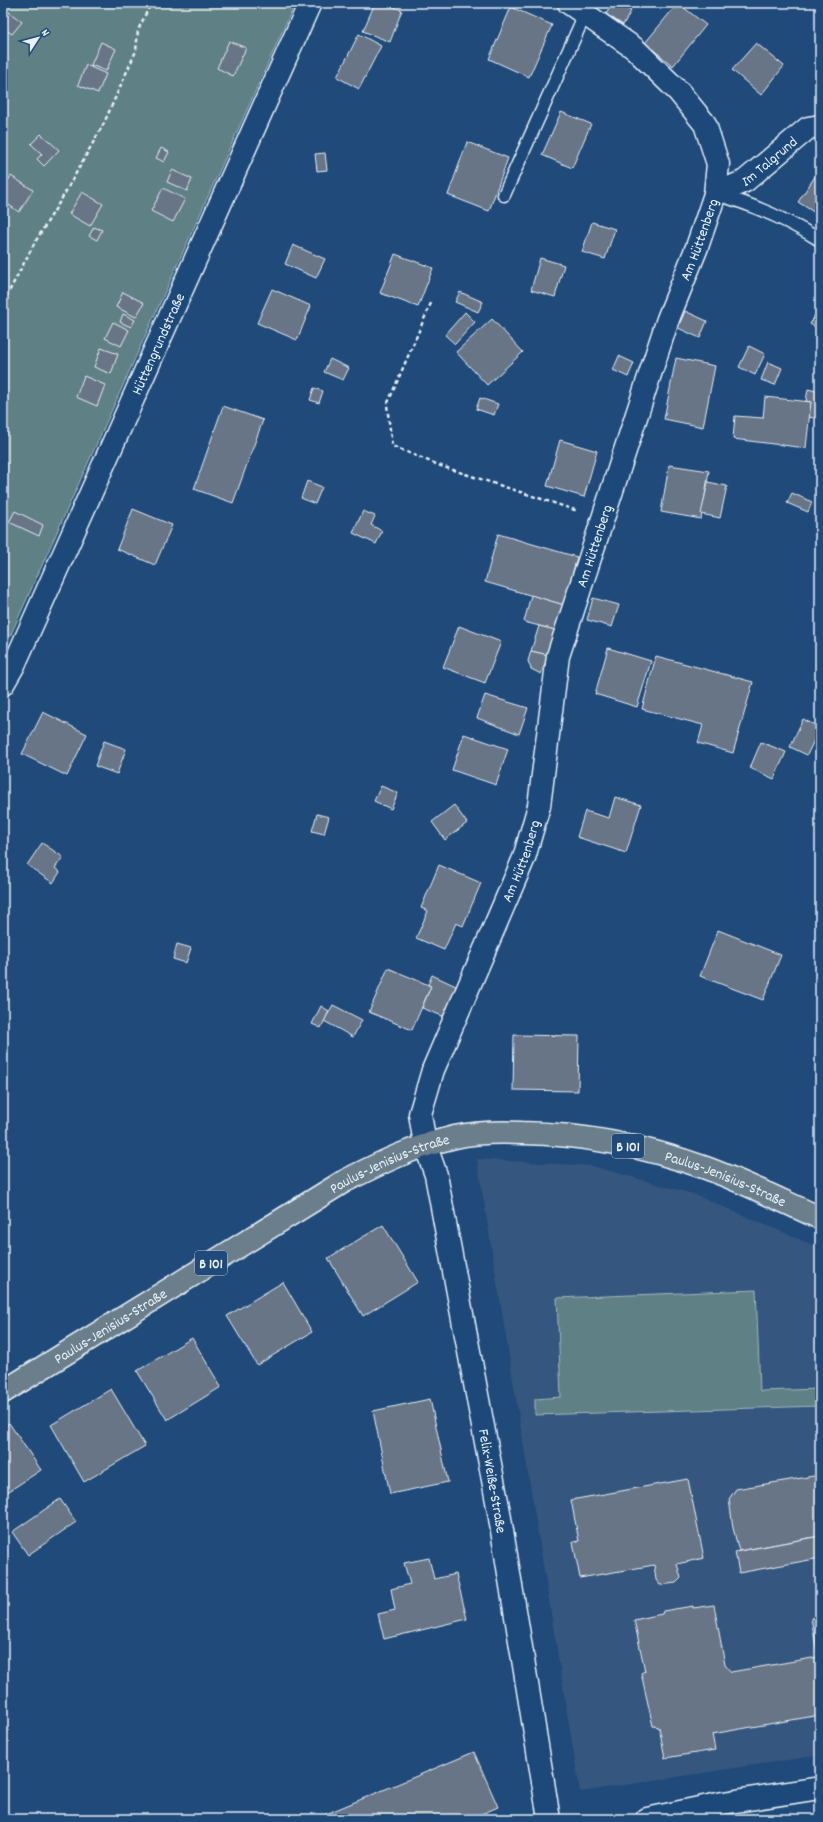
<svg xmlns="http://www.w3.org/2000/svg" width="823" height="1822" font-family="Dekko,sans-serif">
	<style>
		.built { fill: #35577e }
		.green { fill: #5f8084; stroke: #a4b8be }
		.building { fill: #677486; stroke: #e8f1f8 }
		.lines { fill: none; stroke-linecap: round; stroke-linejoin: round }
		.service-casing { stroke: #e8f1f8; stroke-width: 15 }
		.minor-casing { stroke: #e8f1f8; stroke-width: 25 }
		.primary-casing { stroke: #e8f1f8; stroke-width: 25 }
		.path { stroke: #e8f1f8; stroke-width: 2.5; stroke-dasharray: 4 3; stroke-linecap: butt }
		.service { stroke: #1f4a7a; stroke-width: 12 }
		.minor { stroke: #1f4a7a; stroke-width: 22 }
		.primary { stroke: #6b7e8b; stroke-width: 22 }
		.labels { text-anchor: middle; stroke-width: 3.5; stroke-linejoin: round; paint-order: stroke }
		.shield { fill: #1f4a7a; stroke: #acbfd2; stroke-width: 1 }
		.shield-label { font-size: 14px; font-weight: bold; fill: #e8f1f8 }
		.street-label { font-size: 15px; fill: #e8f1f8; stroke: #1f4a7a }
	</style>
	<rect width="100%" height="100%" fill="#1f4a7a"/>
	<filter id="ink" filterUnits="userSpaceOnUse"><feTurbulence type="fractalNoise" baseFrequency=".025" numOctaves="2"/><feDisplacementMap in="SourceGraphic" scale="8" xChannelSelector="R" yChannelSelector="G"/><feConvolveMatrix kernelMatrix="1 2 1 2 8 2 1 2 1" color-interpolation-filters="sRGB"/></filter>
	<g filter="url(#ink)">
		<!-- built -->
		<polygon class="built" points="477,1159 592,1166 693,1194 820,1248 820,1755 580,1792"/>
		<!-- green -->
		<g class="green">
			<polygon points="3,3 295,3 3,652"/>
			<polygon points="756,1290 760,1391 820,1389 820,1406 535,1415 535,1399 561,1397 557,1298"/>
		</g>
		<!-- building -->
		<g class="building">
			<polygon points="375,3 384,3 402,10 390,42 363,31"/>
			<polygon points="613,3 618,3 631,11 623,25 606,14"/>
			<polygon points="678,3 706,25 673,66 645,43"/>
			<polygon points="511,7 552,25 529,77 489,59"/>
			<polygon points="9,12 22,22 12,34 3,28 3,20"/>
			<polygon points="359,34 381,46 359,89 337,77"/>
			<polygon points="229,41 246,48 233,76 217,68"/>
			<polygon points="101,42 116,49 106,71 91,65"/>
			<polygon points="756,43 784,66 761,95 732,70"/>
			<polygon points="86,65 106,74 98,93 78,85"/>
			<polygon points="561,112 591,124 572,168 542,155"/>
			<polygon points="41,134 59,150 44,166 37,159 42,154 31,144"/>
			<polygon points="467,142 508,158 489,211 448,195"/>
			<polygon points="161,148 169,152 164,162 156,158"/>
			<polygon points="325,153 327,170 317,171 315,154"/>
			<polygon points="172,170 192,179 187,191 167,182"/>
			<polygon points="818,172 820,173 820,216 798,202"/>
			<polygon points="11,176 33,190 19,212 3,201 3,188"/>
			<polygon points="163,188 185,199 173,222 151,211"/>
			<polygon points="82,192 103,204 90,226 69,214"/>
			<polygon points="592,222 615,229 605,259 582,252"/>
			<polygon points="94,227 102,230 97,240 89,236"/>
			<polygon points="293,245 325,259 316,278 285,264"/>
			<polygon points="395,254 433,268 418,307 380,293"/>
			<polygon points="540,258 564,265 555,297 531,290"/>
			<polygon points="272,289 311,306 297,340 257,323"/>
			<polygon points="123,292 144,303 136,317 116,307"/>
			<polygon points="460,292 483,302 478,312 455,302"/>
			<polygon points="820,306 820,330 810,324"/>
			<polygon points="685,311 707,321 700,338 678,328"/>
			<polygon points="465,312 475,322 455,344 445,335"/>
			<polygon points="123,314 135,320 131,327 120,322"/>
			<polygon points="492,319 523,352 487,385 456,352"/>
			<polygon points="113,322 129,330 121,346 105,338"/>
			<polygon points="749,346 765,354 755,375 739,367"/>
			<polygon points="101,348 118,354 111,374 94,367"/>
			<polygon points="619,356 634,363 628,377 613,370"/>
			<polygon points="676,358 715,366 703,427 664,419"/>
			<polygon points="330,359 349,368 343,380 324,372"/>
			<polygon points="768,362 782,368 775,385 761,380"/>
			<polygon points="84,376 105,385 97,406 76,397"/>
			<polygon points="314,388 323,391 319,403 310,400"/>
			<polygon points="808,389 820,392 820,419 808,417 811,402 806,401"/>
			<polygon points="765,397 811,402 806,448 733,439 735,416 763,418"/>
			<polygon points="480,398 498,404 494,415 476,409"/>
			<polygon points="223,406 263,420 233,503 194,489"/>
			<polygon points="560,440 597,451 584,497 547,486"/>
			<polygon points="669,465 709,471 701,519 661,512"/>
			<polygon points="307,481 322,487 315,504 301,498"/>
			<polygon points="708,482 727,486 720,518 701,514"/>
			<polygon points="792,493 812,502 808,512 787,503"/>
			<polygon points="133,509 172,525 155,565 117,549"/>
			<polygon points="15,511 43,525 39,536 9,522"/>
			<polygon points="363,511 375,516 371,525 382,531 376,544 353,533"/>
			<polygon points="498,534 577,557 564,605 485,582"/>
			<polygon points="531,595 564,605 555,630 524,622"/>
			<polygon points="593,598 619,605 612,627 587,620"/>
			<polygon points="459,626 501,642 485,683 443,667"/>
			<polygon points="539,626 555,630 548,655 531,651"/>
			<polygon points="608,648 651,661 637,707 595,694"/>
			<polygon points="531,651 548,655 541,674 531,669 528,661"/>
			<polygon points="656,656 753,682 733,753 698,743 703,725 642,709"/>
			<polygon points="485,695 528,708 519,734 477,718"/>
			<polygon points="43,712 87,734 67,776 22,754"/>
			<polygon points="803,719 820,728 807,755 790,747"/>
			<polygon points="464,734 508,749 496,785 452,770"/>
			<polygon points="104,741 126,749 117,774 95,766"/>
			<polygon points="761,742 786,752 774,779 750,768"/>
			<polygon points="381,786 398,793 391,809 374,801"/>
			<polygon points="615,797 641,805 626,853 577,837 585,811 609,818"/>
			<polygon points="454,805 467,823 445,840 432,822"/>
			<polygon points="317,814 329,817 324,834 312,831"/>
			<polygon points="42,843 63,857 55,868 60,872 53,883 27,865"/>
			<polygon points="439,865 481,883 463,926 456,923 444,950 416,938 428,911 421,908"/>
			<polygon points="718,930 781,955 763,1000 700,976"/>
			<polygon points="177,944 191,948 186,963 173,959"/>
			<polygon points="388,968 431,986 412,1030 369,1012"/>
			<polygon points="432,975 458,987 445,1017 422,1008 431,986 428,985"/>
			<polygon points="333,1005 362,1020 353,1037 324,1021"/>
			<polygon points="321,1006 329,1011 321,1028 312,1024"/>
			<polygon points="514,1035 579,1036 578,1091 513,1090"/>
			<polygon points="383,1225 418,1282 363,1316 328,1258"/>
			<polygon points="283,1282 312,1332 257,1365 227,1316"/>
			<polygon points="192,1338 221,1387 167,1420 137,1371"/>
			<polygon points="111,1389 145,1446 84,1482 51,1425"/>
			<polygon points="430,1399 448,1482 390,1494 373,1411"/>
			<polygon points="9,1423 41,1470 3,1495 3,1427"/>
			<polygon points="820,1475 820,1536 739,1551 733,1528 729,1499 736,1489"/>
			<polygon points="688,1479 704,1558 677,1564 681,1578 676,1583 660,1585 656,1580 654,1565 580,1578 573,1542 579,1541 571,1500"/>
			<polygon points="60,1499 76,1522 28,1555 12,1532"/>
			<polygon points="820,1536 820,1558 739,1573 735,1552"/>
			<polygon points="429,1558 434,1579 456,1574 467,1619 384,1639 378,1614 395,1610 391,1589 410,1584 404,1563"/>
			<polygon points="714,1605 725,1665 731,1672 818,1657 811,1618 820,1616 820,1715 712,1734 715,1750 665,1758 659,1727 653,1726 641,1673 645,1671 634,1620 662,1614 663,1611 693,1606 693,1608"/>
			<polygon points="474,1752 498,1807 470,1819 328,1819 326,1814"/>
		</g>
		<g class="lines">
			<defs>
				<g id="service">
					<path d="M716 194C755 205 786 219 820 240"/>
					<polyline points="504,195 585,14"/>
				</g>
				<g id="minor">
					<path id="s1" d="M715 194 745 181 808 128 820 126"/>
					<path id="s2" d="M3 684 14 665 310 3"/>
					<path id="s3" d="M549 1819 499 1512 436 1175 425 1144 420 1114 433 1070 524 858 539 806 558 656 668 319 697 247 715 194 718 164 705 124 679 92 634 48 569 3"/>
					<polyline points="647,1819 723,1803 820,1788"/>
				</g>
				<g id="primary">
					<path id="s4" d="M3 1392 343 1182C380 1163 415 1146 455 1137 477 1132 500 1132 522 1133 585 1134 647 1147 706 1168 744 1182 782 1201 820 1218"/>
				</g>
			</defs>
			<!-- service casing -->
			<use href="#service" class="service-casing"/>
			<!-- minor casing -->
			<use href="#minor" class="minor-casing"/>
			<!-- primary casing -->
			<use href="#primary" class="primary-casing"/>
			<!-- path -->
			<g class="path">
				<polyline points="3,303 34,244 65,193 104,123 136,51 138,30 151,3"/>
				<polyline points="431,303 387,405 392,446 441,466 578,511"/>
			</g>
			<!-- service -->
			<use href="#service" class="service"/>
			<!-- minor -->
			<use href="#minor" class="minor"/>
			<!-- primary -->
			<use href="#primary" class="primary"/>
		</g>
	</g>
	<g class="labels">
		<!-- shield labels -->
		<g class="shield">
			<rect x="612" y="1134" width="32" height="24" rx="3"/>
			<rect x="195" y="1251" width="32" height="24" rx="3"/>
		</g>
		<g class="shield-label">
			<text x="628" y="1151">B 101</text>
			<text x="211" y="1268">B 101</text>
		</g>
		<!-- street labels -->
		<g class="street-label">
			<text dy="5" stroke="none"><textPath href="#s1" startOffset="64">Im Talgrund</textPath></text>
			<text dy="5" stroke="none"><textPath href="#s3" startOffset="1639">Am Hüttenberg</textPath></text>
			<text dy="5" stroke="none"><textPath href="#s2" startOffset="374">Hüttengrundstraße</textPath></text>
			<text dy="5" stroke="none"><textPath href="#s3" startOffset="1315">Am Hüttenberg</textPath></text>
			<text dy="5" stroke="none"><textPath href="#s3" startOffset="990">Am Hüttenberg</textPath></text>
			<text dy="5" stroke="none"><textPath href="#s4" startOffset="450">Paulus-Jenisius-Straße</textPath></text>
			<text dy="5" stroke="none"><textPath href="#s4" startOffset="798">Paulus-Jenisius-Straße</textPath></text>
			<text dy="5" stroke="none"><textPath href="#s4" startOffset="126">Paulus-Jenisius-Straße</textPath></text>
			<text transform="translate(493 1481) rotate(80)" y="5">Felix-Weiße-Straße</text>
		</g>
	</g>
	<!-- margin -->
	<rect width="823" height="1822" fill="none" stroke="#1f4a7a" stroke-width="16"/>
	<rect x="8" y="8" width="807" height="1806" fill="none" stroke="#e8f1f8" stroke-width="1.5" filter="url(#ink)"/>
	<!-- north arrow -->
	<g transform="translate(38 38) rotate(54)" stroke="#1f4a7a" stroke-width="3" paint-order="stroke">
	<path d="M0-3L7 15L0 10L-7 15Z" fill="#e8f1f8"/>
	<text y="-6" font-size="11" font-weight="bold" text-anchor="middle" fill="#e8f1f8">N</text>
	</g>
</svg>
